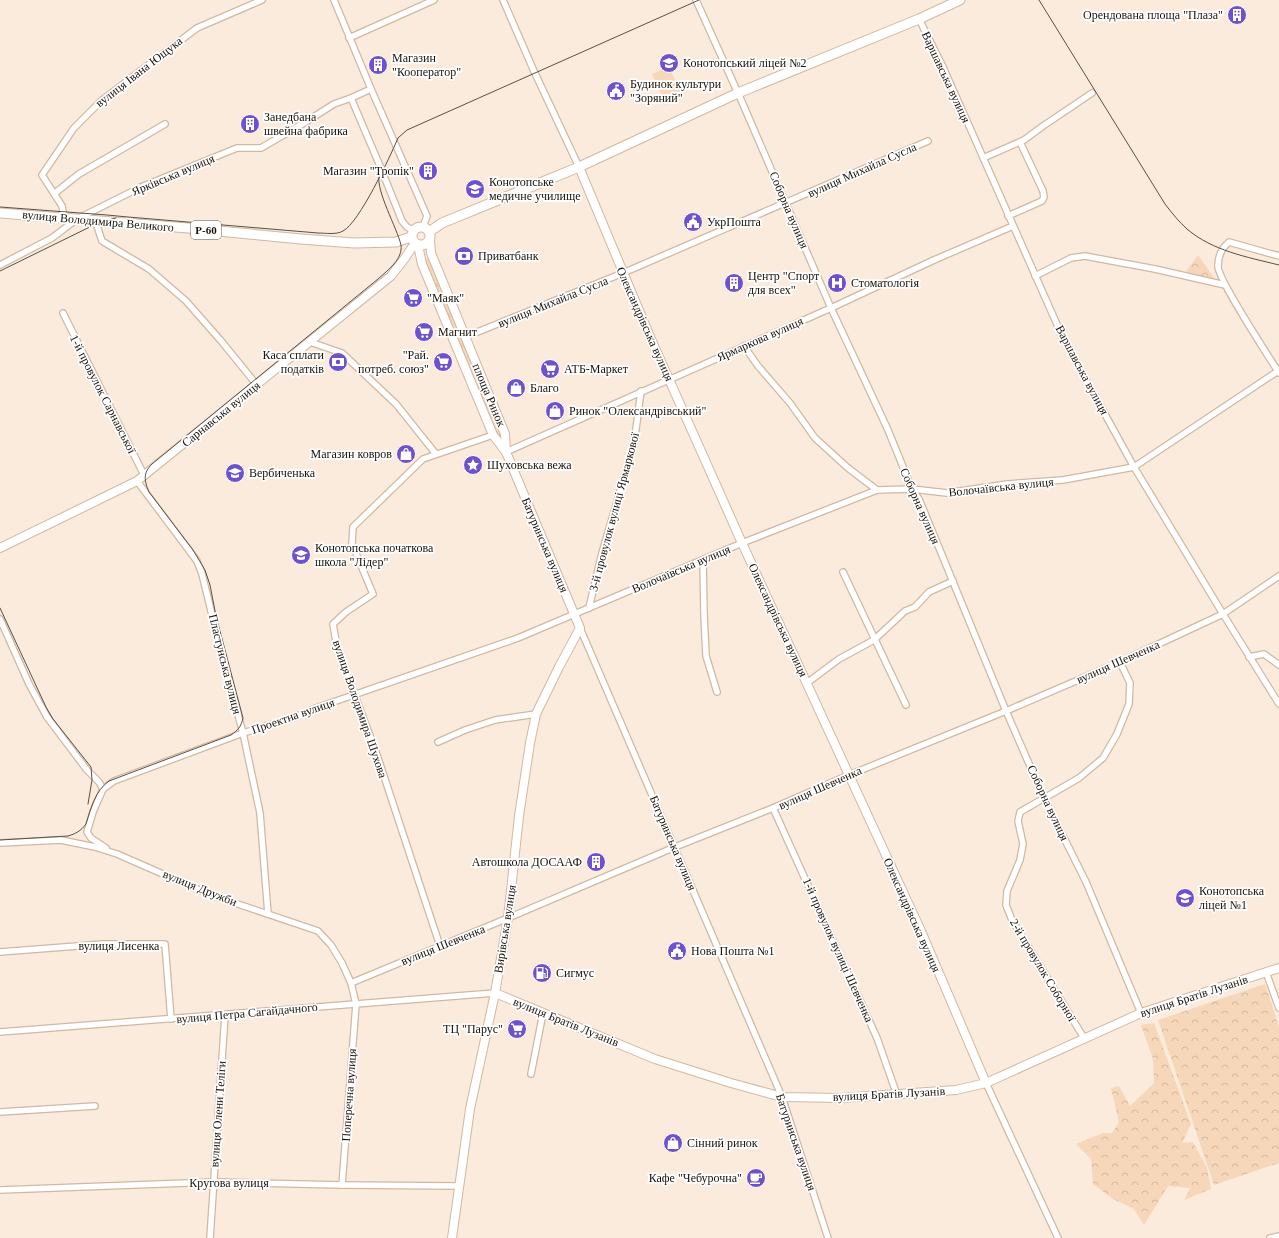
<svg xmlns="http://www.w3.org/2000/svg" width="1279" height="1238" font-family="Georgia,serif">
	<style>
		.grass { fill: url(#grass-tufts) }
		.forest { fill: url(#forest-crowns) }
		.pitch { fill: #f7d7b9 }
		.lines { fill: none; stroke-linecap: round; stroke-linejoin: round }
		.street-casing { stroke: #d1b8a1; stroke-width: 8 }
		.secondary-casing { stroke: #d1b8a1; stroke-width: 10 }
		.primary-casing { stroke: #d1b8a1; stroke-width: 11 }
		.street { stroke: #fff; stroke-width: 5.5 }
		.secondary { stroke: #fff; stroke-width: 8 }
		.primary { stroke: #fff; stroke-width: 9 }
		.tram { stroke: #5a4f45; stroke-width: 1 }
		.labels { text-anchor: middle; stroke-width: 3.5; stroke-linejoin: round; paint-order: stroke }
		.shield { fill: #fff; stroke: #5f5953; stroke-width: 1 }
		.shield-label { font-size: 11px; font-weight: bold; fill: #1a1209 }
		.poi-label { font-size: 12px; fill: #1a1209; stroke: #fff; text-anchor: start }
		.street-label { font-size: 12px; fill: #1a1209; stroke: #fff }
	</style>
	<defs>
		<pattern id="grass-tufts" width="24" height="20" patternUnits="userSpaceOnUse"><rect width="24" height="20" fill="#f7d7b9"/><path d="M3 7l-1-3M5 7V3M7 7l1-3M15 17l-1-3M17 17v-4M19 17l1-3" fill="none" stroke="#d3b89e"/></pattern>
		<pattern id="forest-crowns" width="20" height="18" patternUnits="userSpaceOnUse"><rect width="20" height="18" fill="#f7d7b9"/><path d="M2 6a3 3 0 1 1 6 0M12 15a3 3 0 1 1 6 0" fill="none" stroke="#d3b89e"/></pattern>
	</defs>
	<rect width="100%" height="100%" fill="#fbebdd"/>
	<!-- grass -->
	<polygon class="grass" points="428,257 502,435 500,437 498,437 425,261"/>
	<!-- forest -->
	<g class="forest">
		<polygon points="1198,255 1215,279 1185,273"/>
		<polygon points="1265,984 1279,1027 1279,1163 1214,1185 1158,1020"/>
		<polygon points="1154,1023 1191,1124 1182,1143 1193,1142 1207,1168 1211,1189 1184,1200 1190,1188 1168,1186 1144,1225 1134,1209 1113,1199 1093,1184 1091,1159 1076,1144 1103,1133 1112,1133 1119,1122 1111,1088 1119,1086 1130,1106 1154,1083 1153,1059 1141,1025"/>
	</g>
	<!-- pitch -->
	<polygon class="pitch" points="669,67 683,98 666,105 652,74"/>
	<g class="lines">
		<defs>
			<g id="street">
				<polyline points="334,0 371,89 351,98 380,166 402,221 407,227 413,230"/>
				<polyline points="503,0 533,69 579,167"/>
				<polyline points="696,0 742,102 831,308 888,430 912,489 919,499 1006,711 1044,798 1086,882 1141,1013"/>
				<polyline points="919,19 943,67 1063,338 1134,467 1223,614 1279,704"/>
				<polyline points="349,38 434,0"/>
				<polyline points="371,89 427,216 423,227"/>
				<polyline points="983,158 1024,140 1043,126 1092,93"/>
				<polyline points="55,193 79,174 165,124"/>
				<polyline points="1008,216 1042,201 1044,197 1043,191 1020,142"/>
				<polyline points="64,218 62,206 42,175 74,128 101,101 197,28 262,0"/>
				<polyline points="95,220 102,241 149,269 186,301 222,342 257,385"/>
				<path d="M1279 256 1229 242C1222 248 1218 256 1218 266 1217 278 1269 357 1279 373"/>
				<polyline points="0,265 52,238 77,219 141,187 237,148 261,148 304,123 334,104 351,98"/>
				<polyline points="1035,276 1071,258 1085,256 1155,269 1225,285"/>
				<polyline points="63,313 144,475"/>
				<polyline points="463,332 475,333 623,273 928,141"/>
				<polyline points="310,342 342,353 396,404 436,454"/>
				<polyline points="744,346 758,366 790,403 815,438 848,468 877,490"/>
				<polyline points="506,452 831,308 934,260 1013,226"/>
				<polyline points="137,481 197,561 202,574 224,664 243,733 260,813 268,914"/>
				<polyline points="703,560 704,614 706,656 717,692"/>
				<polyline points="843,572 906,705"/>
				<polyline points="589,608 602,553 634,444 641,391"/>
				<polyline points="0,619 29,684 47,717 87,770 99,782 103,789 93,812 87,832 91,838 106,848"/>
				<polyline points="580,628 782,1097 828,1238"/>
				<polyline points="1249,657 1264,654 1279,665"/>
				<polyline points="807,683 839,659 874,640 905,611 915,607 929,592 953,581"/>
				<polyline points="438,742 465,730 495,720 536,714"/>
				<polyline points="103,789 114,781 243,733 293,718 316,708 518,638 742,543 877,490 912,489 947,493 1007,484 1063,480 1134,467 1278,371"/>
				<polyline points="773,808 877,1038 897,1095"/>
				<polyline points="0,843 61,840 95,847 117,854 211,895 318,931 331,945 342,963 351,983 356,1004 342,1185"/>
				<polyline points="440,946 376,752 337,648 333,624 346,612 373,594 352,544 353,527 423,459 493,435"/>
				<polyline points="0,952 103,944 165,944 171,1019"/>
				<polyline points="1266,972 1279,1008"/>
				<polyline points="351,983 508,918 675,847 773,808 849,775 1006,711 1120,662 1223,614 1279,576"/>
				<polyline points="0,1032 495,993"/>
				<polyline points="1084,1038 1012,920 1006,905 1007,891 1020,860 1023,844 1018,821 1020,812 1079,778 1103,758 1117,734 1129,704 1130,683 1120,662"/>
				<polyline points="531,1074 543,1013"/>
				<polyline points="986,1083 1058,1238"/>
				<polyline points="0,1112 95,1106"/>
				<polyline points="0,1190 214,1182 342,1185 458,1186"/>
				<polyline points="210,1238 225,1015"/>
				<polyline points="1270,1238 1279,1236"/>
			</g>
			<g id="secondary">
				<polyline points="579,167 651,339 742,543 921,931 986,1083"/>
				<polyline points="430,239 431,253 505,434 506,452"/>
				<polyline points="418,245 422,264 493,435 506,452 580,628 559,667 536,714 530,743 519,816 508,918 495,993 470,1109 452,1238"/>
				<polyline points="0,548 137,481 391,276 405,258 415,243"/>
				<polyline points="495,993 655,1059 731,1083 782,1097 841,1098 956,1090 986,1083 1141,1013 1279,968"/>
			</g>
			<g id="primary">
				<polyline points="0,213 188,228 301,239 354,243 396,242 411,237"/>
				<circle cx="421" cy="236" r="9"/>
				<polyline points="429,232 442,223 579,167 738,93 919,19 960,0"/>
			</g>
		</defs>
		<!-- street casing -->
		<use href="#street" class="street-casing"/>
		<!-- secondary casing -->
		<use href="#secondary" class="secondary-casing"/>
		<!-- primary casing -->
		<use href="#primary" class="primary-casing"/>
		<!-- street -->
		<use href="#street" class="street"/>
		<!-- secondary -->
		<use href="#secondary" class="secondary"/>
		<!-- primary -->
		<use href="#primary" class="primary"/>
		<!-- tram -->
		<g class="tram">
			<path d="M1039 0 1165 204C1172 213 1179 222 1187 229 1213 251 1247 257 1279 265"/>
			<path d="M0 207 107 215 128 217 318 233C326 233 336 235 343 231 359 223 390 157 398 138L407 130 699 0"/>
			<polyline points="0,271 100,222 116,218"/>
			<polyline points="0,608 46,707 53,719 91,767 92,780 88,804"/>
			<path d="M0 840 68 836C75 834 81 831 86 824 91 808 95 791 109 781L231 735C238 730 241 727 243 718L216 616 210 585 205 570 193 550 149 492C144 480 143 473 152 464L378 279C388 270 403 259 401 245 397 228 376 191 379 176"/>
		</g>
	</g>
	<!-- icons -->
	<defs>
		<symbol id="building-disc" viewBox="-11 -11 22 22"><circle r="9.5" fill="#6d52cb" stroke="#fff"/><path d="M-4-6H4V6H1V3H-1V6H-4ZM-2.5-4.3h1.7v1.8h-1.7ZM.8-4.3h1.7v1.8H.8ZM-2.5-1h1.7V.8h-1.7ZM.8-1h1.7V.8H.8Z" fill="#fff"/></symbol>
		<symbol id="school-disc" viewBox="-11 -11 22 22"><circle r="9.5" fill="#6d52cb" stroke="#fff"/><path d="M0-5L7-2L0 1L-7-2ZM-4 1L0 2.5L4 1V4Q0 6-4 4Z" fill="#fff"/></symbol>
		<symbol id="civic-disc" viewBox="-11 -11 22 22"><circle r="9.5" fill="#6d52cb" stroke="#fff"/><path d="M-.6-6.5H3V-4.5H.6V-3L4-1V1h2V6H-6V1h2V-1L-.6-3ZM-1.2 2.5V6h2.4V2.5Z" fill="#fff"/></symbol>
		<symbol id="university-disc" viewBox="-11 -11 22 22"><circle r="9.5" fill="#6d52cb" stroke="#fff"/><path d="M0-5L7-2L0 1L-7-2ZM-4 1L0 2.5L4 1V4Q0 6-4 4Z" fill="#fff"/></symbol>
		<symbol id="bank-disc" viewBox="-11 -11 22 22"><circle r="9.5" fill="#6d52cb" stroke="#fff"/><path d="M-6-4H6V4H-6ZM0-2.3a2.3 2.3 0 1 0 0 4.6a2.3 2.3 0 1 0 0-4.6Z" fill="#fff"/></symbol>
		<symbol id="hospital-disc" viewBox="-11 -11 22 22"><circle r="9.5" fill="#6d52cb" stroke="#fff"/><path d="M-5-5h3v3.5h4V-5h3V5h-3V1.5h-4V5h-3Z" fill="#fff"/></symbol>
		<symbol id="supermarket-disc" viewBox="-11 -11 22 22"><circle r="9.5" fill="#6d52cb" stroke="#fff"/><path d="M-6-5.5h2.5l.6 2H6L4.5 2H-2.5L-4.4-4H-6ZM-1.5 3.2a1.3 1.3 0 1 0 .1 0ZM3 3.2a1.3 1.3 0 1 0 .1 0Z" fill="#fff"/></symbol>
		<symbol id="shop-disc" viewBox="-11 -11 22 22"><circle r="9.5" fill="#6d52cb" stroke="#fff"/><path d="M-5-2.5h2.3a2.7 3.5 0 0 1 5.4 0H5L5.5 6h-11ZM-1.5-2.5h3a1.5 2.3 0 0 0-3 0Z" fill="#fff"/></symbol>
		<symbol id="sight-disc" viewBox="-11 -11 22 22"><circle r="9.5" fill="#6d52cb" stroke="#fff"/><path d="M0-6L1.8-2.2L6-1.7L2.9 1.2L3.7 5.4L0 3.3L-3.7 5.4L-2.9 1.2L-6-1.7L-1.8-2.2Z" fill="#fff"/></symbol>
		<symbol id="fuel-disc" viewBox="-11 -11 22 22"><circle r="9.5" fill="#6d52cb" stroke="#fff"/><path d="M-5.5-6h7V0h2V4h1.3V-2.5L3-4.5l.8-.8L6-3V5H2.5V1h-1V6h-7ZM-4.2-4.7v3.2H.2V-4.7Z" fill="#fff"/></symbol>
		<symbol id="cafe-disc" viewBox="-11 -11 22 22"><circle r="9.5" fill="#6d52cb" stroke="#fff"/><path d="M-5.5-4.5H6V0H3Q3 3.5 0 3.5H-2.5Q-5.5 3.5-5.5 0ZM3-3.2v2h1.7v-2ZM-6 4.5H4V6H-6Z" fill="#fff"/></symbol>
	</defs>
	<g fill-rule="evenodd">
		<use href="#building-disc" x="1226" y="4" width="22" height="22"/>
		<use href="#school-disc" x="658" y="52" width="22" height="22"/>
		<use href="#building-disc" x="367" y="54" width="22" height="22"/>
		<use href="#civic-disc" x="605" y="80" width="22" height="22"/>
		<use href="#building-disc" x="239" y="113" width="22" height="22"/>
		<use href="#building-disc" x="417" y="160" width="22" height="22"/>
		<use href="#university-disc" x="464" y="178" width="22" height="22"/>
		<use href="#civic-disc" x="682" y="211" width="22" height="22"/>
		<use href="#bank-disc" x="453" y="245" width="22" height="22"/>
		<use href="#building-disc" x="723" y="272" width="22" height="22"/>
		<use href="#hospital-disc" x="826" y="272" width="22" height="22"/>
		<use href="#supermarket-disc" x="402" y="287" width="22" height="22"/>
		<use href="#supermarket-disc" x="413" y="321" width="22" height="22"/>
		<use href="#bank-disc" x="327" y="351" width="22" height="22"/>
		<use href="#supermarket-disc" x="432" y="351" width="22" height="22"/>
		<use href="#supermarket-disc" x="539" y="358" width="22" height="22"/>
		<use href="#shop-disc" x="505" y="377" width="22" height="22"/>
		<use href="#shop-disc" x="544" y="400" width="22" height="22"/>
		<use href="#shop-disc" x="395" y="443" width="22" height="22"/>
		<use href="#sight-disc" x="462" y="454" width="22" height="22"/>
		<use href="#school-disc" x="224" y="462" width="22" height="22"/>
		<use href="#school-disc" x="290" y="544" width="22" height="22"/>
		<use href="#building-disc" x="585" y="851" width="22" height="22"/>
		<use href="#school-disc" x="1174" y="887" width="22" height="22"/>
		<use href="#civic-disc" x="666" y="940" width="22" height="22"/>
		<use href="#fuel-disc" x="531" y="962" width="22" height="22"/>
		<use href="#supermarket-disc" x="506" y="1018" width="22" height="22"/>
		<use href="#shop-disc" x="662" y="1132" width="22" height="22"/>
		<use href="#cafe-disc" x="745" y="1167" width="22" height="22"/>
	</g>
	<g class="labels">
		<!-- shield labels -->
		<rect class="shield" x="191" y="221" width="30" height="18" rx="3"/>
		<g class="shield-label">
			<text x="206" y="234">Р-60</text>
		</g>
		<!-- poi labels -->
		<g class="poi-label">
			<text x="1223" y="19" text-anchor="end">Орендована площа "Плаза"</text>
			<text x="392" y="62">Магазин<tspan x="392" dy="14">"Кооператор"</tspan></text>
			<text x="683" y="67">Конотопський ліцей №2</text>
			<text x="630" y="88">Будинок культури<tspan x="630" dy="14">"Зоряний"</tspan></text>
			<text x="264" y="121">Занедбана<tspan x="264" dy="14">швейна фабрика</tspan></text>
			<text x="414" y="175" text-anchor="end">Магазин "Тропік"</text>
			<text x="489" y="186">Конотопське<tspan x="489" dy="14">медичне училище</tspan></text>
			<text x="707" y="226">УкрПошта</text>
			<text x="478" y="260">Приватбанк</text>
			<text x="748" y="280">Центр "Спорт<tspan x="748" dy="14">для всех"</tspan></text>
			<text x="851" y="287">Стоматологія</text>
			<text x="427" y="302">"Маяк"</text>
			<text x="438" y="336">Магнит</text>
			<text x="324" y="359" text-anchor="end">Каса сплати<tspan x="324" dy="14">податків</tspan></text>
			<text x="429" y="359" text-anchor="end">"Рай.<tspan x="429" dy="14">потреб. союз"</tspan></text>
			<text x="564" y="373">АТБ-Маркет</text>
			<text x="530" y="392">Благо</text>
			<text x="569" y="415">Ринок "Олександрівський"</text>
			<text x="392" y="458" text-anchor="end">Магазин ковров</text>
			<text x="487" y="469">Шуховська вежа</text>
			<text x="249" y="477">Вербиченька</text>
			<text x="315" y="552">Конотопська початкова<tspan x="315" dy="14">школа "Лідер"</tspan></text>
			<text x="582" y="866" text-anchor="end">Автошкола ДОСААФ</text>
			<text x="1199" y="895">Конотопська<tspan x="1199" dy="14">ліцей №1</tspan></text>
			<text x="691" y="955">Нова Пошта №1</text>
			<text x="556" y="977">Сигмус</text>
			<text x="503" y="1033" text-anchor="end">ТЦ "Парус"</text>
			<text x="687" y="1147">Сінний ринок</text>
			<text x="742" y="1182" text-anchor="end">Кафе "Чебурочна"</text>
		</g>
		<!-- street labels -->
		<g class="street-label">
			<text transform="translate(139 72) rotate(-38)" y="4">вулиця Івана Ющука</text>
			<text transform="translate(946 77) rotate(65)" y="4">Варшавська вулиця</text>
			<text transform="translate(862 170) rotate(-24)" y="4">вулиця Михайла Сусла</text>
			<text transform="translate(173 175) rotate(-23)" y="4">Ярківська вулиця</text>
			<text transform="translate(789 210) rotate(67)" y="4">Соборна вулиця</text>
			<text transform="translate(98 221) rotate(5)" y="4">вулиця Володимира Великого</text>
			<text transform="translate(553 302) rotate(-22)" y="4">вулиця Михайла Сусла</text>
			<text transform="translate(645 324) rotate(66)" y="4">Олександрівська вулиця</text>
			<text transform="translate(760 339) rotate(-24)" y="4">Ярмаркова вулиця</text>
			<text transform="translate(1082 370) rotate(62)" y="4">Варшавська вулиця</text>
			<text transform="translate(103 394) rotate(63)" y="4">1-й провулок Сарнавської</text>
			<text transform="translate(489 395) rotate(67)" y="4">площа Ринок</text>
			<text transform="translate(221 414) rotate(-39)" y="4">Сарнавська вулиця</text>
			<text transform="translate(1001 487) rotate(-6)" y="4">Волочаївська вулиця</text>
			<text transform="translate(920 506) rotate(66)" y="4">Соборна вулиця</text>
			<text transform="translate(614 512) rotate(-75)" y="4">3-й провулок вулиці Ярмаркової</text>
			<text transform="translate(545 545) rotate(67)" y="4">Батуринська вулиця</text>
			<text transform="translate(681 569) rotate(-23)" y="4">Волочаївська вулиця</text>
			<text transform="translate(778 620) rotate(65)" y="4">Олександрівська вулиця</text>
			<text transform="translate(1118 662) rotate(-24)" y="4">вулиця Шевченка</text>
			<text transform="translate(225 664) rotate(76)" y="4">Пластунська вулиця</text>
			<text transform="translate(360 709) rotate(71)" y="4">вулиця Володимира Шухова</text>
			<text transform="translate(293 716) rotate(-19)" y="4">Проектна вулиця</text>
			<text transform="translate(820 788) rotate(-24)" y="4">вулиця Шевченка</text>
			<text transform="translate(1048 803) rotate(65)" y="4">Соборна вулиця</text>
			<text transform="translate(673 843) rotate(67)" y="4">Батуринська вулиця</text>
			<text transform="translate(200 888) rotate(22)" y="4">вулиця Дружби</text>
			<text transform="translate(912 915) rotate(66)" y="4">Олександрівська вулиця</text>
			<text transform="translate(505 929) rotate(-81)" y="4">Вирівська вулиця</text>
			<text transform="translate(443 945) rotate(-22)" y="4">вулиця Шевченка</text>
			<text x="119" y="950">вулиця Лисенка</text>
			<text transform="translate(838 950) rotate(66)" y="4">1-й провулок вулиці Шевченка</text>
			<text transform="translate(1043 970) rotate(59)" y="4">2-й провулок Соборної</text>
			<text transform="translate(1194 996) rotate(-18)" y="4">вулиця Братів Лузанів</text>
			<text transform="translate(247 1013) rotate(-5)" y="4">вулиця Петра Сагайдачного</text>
			<text transform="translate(566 1022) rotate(22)" y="4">вулиця Братів Лузанів</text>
			<text transform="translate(889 1094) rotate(-3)" y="4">вулиця Братів Лузанів</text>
			<text transform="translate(349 1095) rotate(-86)" y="4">Поперечна вулиця</text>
			<text transform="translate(218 1114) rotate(-86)" y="4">вулиця Олени Теліги</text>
			<text transform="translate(796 1142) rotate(71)" y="4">Батуринська вулиця</text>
			<text x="229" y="1187">Кругова вулиця</text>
		</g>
	</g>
</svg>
